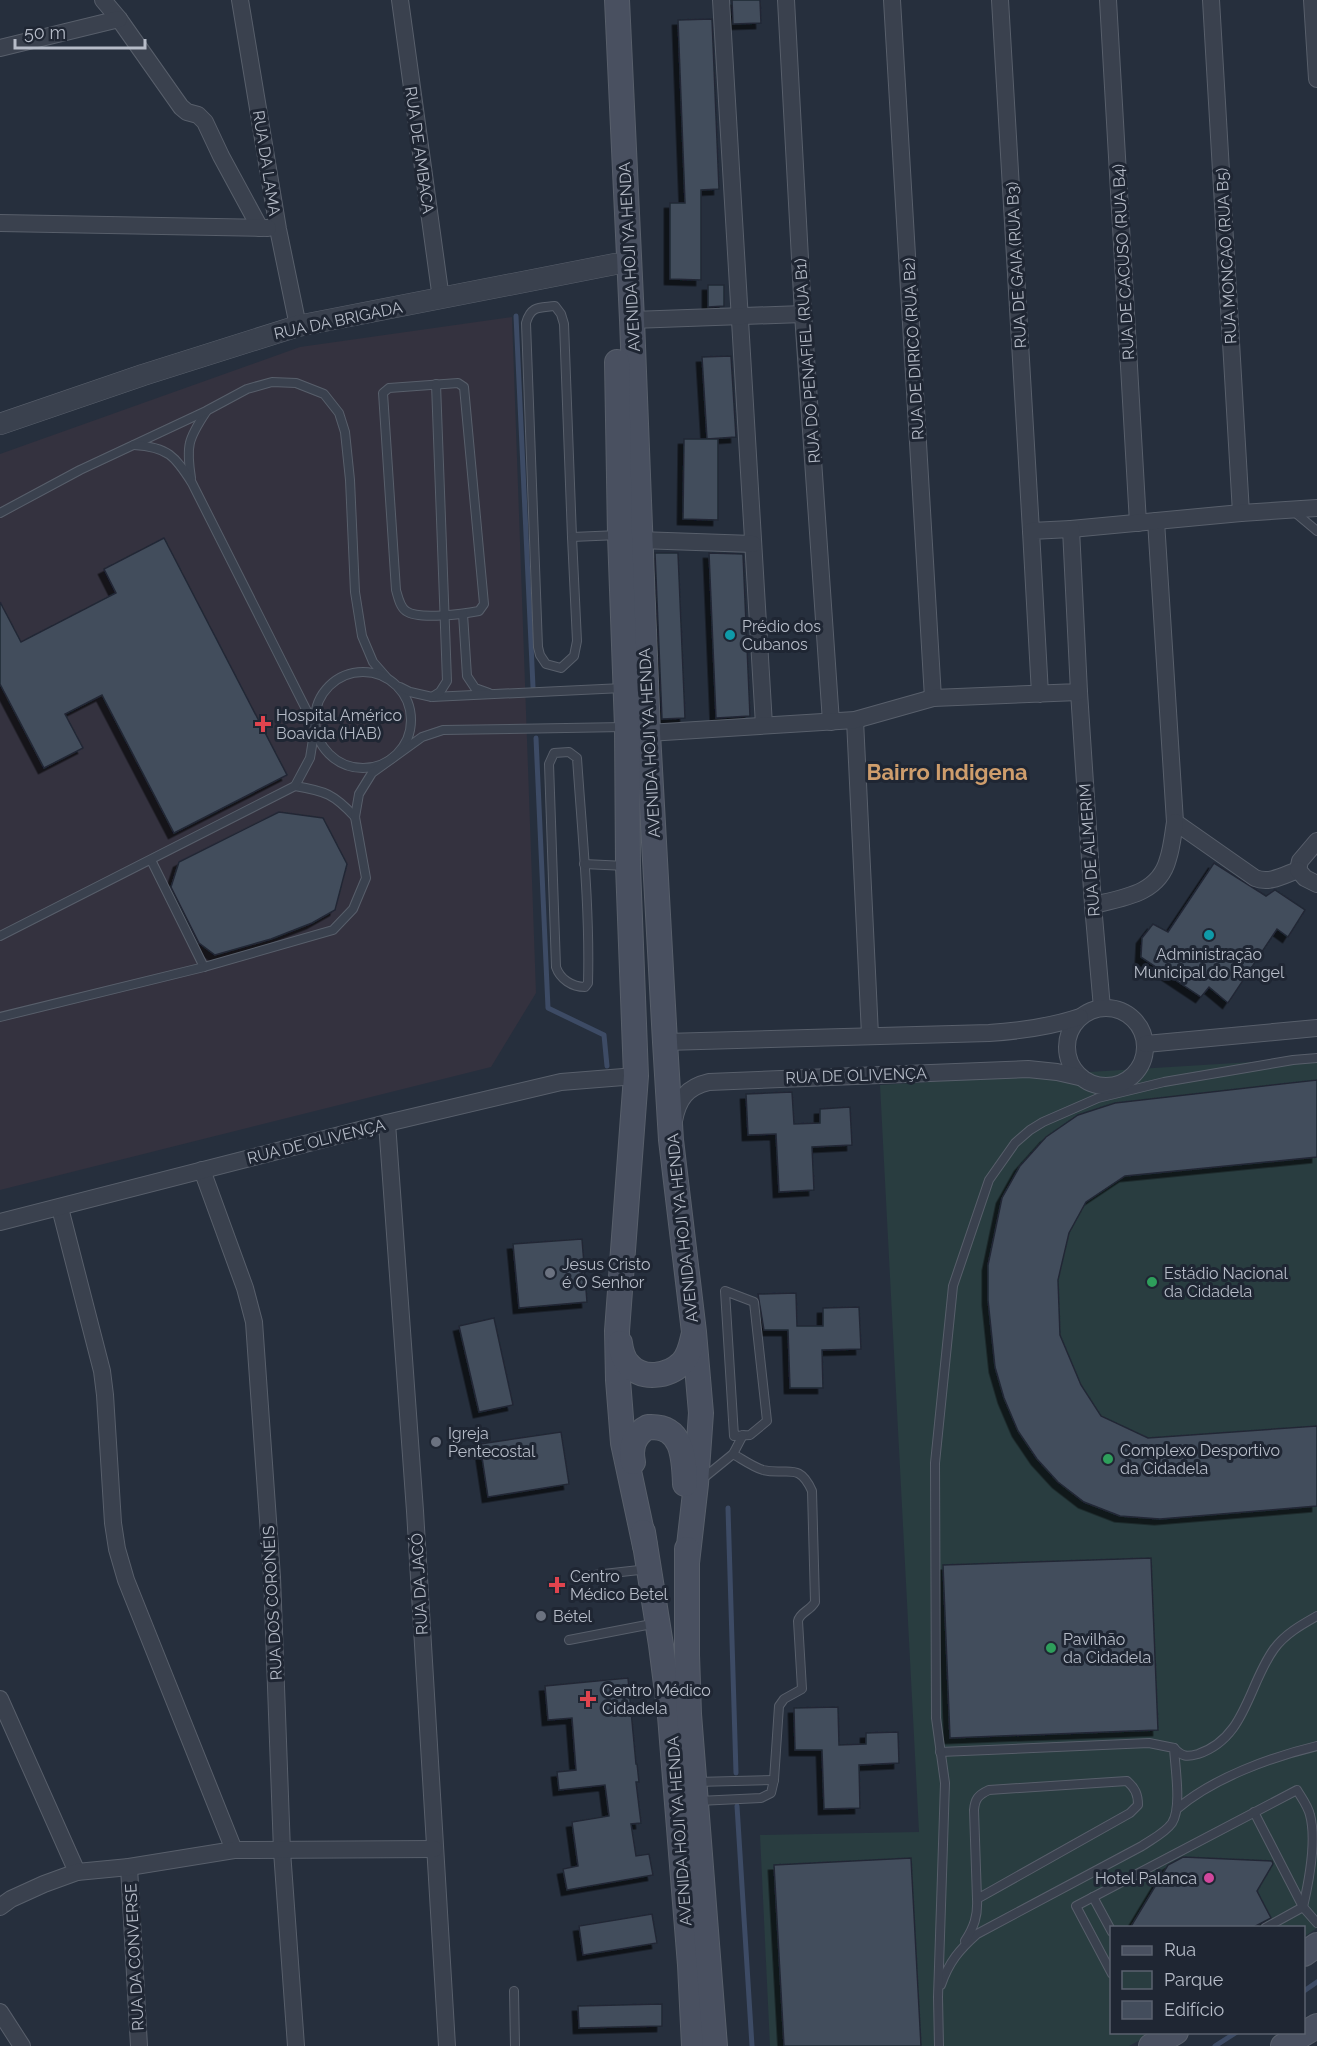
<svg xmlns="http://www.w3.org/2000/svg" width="1317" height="2046" font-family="Raleway,sans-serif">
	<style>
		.medical { fill: #34323f }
		.green { fill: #293d40 }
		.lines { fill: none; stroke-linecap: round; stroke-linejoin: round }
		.stream { stroke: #3d4b65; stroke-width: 5 }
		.building { fill: #434d5c; stroke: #212835; stroke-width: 1.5; filter: url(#shadow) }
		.service-casing { stroke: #585f6b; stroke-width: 10 }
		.minor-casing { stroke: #585f6b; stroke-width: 18 }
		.tertiary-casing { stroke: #585f6b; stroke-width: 22 }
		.secondary-casing { stroke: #585f6b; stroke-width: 26 }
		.service { stroke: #3a414e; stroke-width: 8 }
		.minor { stroke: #3a414e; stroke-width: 16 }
		.tertiary { stroke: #3a414e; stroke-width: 21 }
		.secondary { stroke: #495060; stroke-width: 24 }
		.culture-dot { fill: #0f9aa8; stroke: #1f2633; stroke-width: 2 }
		.health-dot { fill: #e0444e; stroke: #1f2633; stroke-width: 2 }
		.worship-dot { fill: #6b7280; stroke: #1f2633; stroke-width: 2 }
		.leisure-dot { fill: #2e9e5b; stroke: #1f2633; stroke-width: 2 }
		.hotel-dot { fill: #d1479c; stroke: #1f2633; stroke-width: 2 }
		.labels { text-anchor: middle; stroke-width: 6; stroke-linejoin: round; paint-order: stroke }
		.street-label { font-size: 16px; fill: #b6bcc8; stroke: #1f2633 }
		.poi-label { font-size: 16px; fill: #b6bcc8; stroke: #1f2633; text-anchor: start }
		.district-label { font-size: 22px; font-weight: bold; fill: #ce9d6c; stroke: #1f2633 }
	</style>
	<defs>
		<filter id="shadow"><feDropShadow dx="-5.5" dy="5.5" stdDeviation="0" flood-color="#0009"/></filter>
	</defs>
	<rect width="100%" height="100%" fill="#262f3d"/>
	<!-- medical -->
	<polygon class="medical" points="512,317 536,993 491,1067 0,1190 0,454 300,347"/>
	<!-- green -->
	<polygon class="green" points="1317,1058 1317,1928 1304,1937 1304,1928 1112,1928 1112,2032 1153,2033 1129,2046 770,2046 760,1835 919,1832 880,1085"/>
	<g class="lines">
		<!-- stream -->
		<g class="stream">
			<polyline points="516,316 533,687"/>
			<polyline points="536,738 548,1008 604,1035 607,1066"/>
			<polyline points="728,1508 736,1773"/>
			<polyline points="737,1806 752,2046"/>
			<polyline points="1304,1991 1317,1982"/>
			<polyline points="1215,2046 1237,2032"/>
		</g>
	</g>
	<!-- building -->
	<g class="building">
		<polygon points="732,0 760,0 761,23 733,24"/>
		<polygon points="712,19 719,189 701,190 701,280 670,279 670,203 685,203 678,20"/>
		<polygon points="708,285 724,285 724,306 708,307"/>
		<polygon points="731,356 736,437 707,439 702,357"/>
		<polygon points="684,439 718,439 718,520 683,519"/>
		<polygon points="164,538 287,775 174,833 102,695 65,714 83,748 44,768 0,684 0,602 21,642 116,593 104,569"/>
		<polygon points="655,553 678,553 685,718 662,719"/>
		<polygon points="709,553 743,554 750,716 716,718"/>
		<polygon points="279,812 323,818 347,864 335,910 312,923 271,939 215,955 199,943 171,887 179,862"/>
		<polygon points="1214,863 1266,896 1275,890 1305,910 1288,937 1277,929 1228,1003 1209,987 1201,997 1141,957 1142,938 1153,924 1168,932"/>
		<polygon points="1317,1080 1317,1157 1125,1176 1086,1202 1069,1233 1058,1280 1060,1335 1081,1385 1101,1416 1148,1438 1317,1426 1317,1506 1160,1519 1120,1516 1084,1502 1058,1482 1037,1459 1018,1431 1004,1398 995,1367 988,1300 988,1265 1002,1198 1020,1166 1046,1137 1078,1115 1115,1103"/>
		<polygon points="792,1092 794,1124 820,1123 820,1109 850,1107 852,1145 812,1147 814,1190 779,1192 776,1134 748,1135 746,1094"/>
		<polygon points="582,1239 587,1302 519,1308 513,1244"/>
		<polygon points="796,1293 797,1326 823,1326 823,1308 859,1307 861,1349 822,1350 823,1388 790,1388 788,1330 764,1330 758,1294"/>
		<polygon points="494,1318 513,1405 479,1412 459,1326"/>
		<polygon points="561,1432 569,1484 488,1497 480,1444"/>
		<polygon points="1151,1558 1158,1730 950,1738 943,1565"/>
		<polygon points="628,1678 636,1764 637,1764 639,1782 636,1782 641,1823 631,1824 636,1856 649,1854 653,1875 567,1890 563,1869 578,1866 572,1822 609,1816 605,1785 559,1790 557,1772 576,1770 572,1718 548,1720 545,1686"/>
		<polygon points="838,1707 839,1745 866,1744 866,1733 898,1732 899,1763 859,1765 860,1808 824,1809 822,1750 795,1750 794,1708"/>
		<polygon points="1183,1857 1272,1861 1273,1864 1257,1891 1271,1918 1252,1928 1130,1928 1168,1865"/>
		<polygon points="911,1858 921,2046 784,2046 774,1865"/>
		<polygon points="652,1914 657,1943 583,1955 579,1926"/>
		<polygon points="662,2004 662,2026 579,2028 578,2006"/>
	</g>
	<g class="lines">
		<defs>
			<g id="service">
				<path d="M555 306 561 314 564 324 572 537 577 641 574 656 561 668 546 664 540 655 538 647 526 323C531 305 540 308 555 306Z"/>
				<path d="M458 383 464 387 484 604 479 611C464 614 418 620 406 611 400 607 398 597 396 590L383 393 389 388Z"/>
				<path d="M191 478C186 446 188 439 206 412"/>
				<polyline points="1292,510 1317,531"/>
				<polyline points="0,513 80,470 206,411 247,389 272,382 296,383 324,394 339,413 345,432 350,480 355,592 362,636 373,662 387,678"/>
				<polyline points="572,537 619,535"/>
				<polyline points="463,614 467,676 475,688 489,693"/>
				<circle cx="363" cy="720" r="48"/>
				<polyline points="400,687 410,692 432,697 623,688"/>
				<polyline points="432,697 440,692 447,681 436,384"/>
				<path d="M569 752 577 758C582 832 590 908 588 983L585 987C572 987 560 979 556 967L549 764 554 753Z"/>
				<path d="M295 786C325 791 334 794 355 817"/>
				<polyline points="151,860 204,967"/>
				<polyline points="584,864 626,866"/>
				<path d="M0 936 295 786 310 758 315 727 192 483C175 456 168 447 134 445"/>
				<polyline points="0,1017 204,967 333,930 353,909 366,878 355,817 359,794 372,773 422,737 443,730 624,727"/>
				<polygon points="725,1291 754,1302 767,1421 750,1435 734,1436"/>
				<polyline points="701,1480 733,1454 743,1435"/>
				<polyline points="577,1577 648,1569"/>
				<polyline points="569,1640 657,1623"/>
				<path d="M1174 1748C1182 1757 1187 1757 1198 1754 1246 1738 1248 1685 1274 1649 1285 1634 1301 1625 1317 1616"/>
				<path d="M940 1752 1149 1743 1174 1748C1175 1767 1182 1808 1172 1823 1165 1833 1152 1839 1142 1846L977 1934C959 1950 949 1962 941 1985"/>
				<polyline points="696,1782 774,1780"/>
				<path d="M698 1801 761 1798 771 1793 774 1780 779 1706 784 1699 802 1689 798 1621C800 1612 810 1611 815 1602L812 1491C799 1461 787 1476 763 1470 753 1467 742 1459 733 1454"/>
				<path d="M1177 1809C1213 1778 1271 1757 1317 1746"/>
				<polyline points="1254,1812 1303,1907 1317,1923"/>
				<polyline points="1093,1897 1112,1932"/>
				<path d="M965 1941C974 1927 978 1916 977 1899L1130 1813 1138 1805C1138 1794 1135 1788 1127 1781L989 1790C978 1795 975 1799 974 1810L977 1899"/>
				<path d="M1112 1974 1076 1906 1297 1790C1301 1797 1308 1806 1310 1815 1317 1841 1309 1881 1303 1907L1265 1928"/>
				<polyline points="514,1991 515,2046"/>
				<polyline points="939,2046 938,1997 945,1783 936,1718 935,1463 953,1286 989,1180 1015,1143 1030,1130 1043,1122 1098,1098 1164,1082 1293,1060 1317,1058"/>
			</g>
			<g id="minor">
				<polyline points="103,0 119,19 181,107 187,112 198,115 205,122 221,156 260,228"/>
				<polyline points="240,0 278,229 298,326"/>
				<polyline points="400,0 441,299"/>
				<polyline points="721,0 764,725"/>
				<polyline points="786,0 803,314 831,722"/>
				<polyline points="892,0 933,698"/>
				<polyline points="1000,0 1031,531"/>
				<polyline points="1108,0 1138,523"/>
				<polyline points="1211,0 1241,513"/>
				<polyline points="1312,0 1317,79"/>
				<polyline points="0,48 119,19"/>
				<polyline points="0,223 268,228"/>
				<polyline points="632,320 803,314"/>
				<path d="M1156 521 1175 822 1255 878C1270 884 1284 875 1298 870"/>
				<polyline points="1071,529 1241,513 1317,508"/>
				<polyline points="639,540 753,544"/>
				<polyline points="1079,692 1093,905 1102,1008"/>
				<polyline points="855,720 870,1035"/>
				<polyline points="648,733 855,720 933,698 1079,692 1071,529 1031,531 1040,694"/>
				<polyline points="1298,870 1300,861 1317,841"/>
				<polyline points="1298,870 1305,878 1317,884"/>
				<path d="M1093 905C1123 898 1159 894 1168 859 1172 847 1173 834 1175 822"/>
				<circle cx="1106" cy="1047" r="39"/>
				<path d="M665 1042 989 1033C1020 1031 1050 1027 1080 1017"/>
				<polyline points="1146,1044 1317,1028"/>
				<path d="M674 1121C678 1099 687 1087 709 1082L1028 1069 1057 1072 1079 1077"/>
				<polyline points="387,1123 415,1511 447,2046"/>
				<polyline points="202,1170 245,1288 254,1322 272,1577 282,1851 296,2046"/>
				<polyline points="60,1208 102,1371 105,1395 113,1523 117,1549 126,1580 234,1850"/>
				<polyline points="0,1222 387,1123 561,1082 636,1076"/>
				<polyline points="0,1699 77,1872"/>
				<polyline points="129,1867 139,2046"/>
				<polyline points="0,1907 11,1899 44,1884 77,1872 129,1867 234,1850 434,1849"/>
				<polyline points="0,2012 22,2046"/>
			</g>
			<polyline id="tertiary" points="0,424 143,375 298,326 615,264"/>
			<g id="secondary">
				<polyline points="617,0 632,320 648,733 665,1042 671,1140 694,1332 701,1413 696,1484 687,1563"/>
				<polyline points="617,362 620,535 627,727 628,866 636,1076 617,1331 618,1380 623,1443 645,1546"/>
				<path d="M620 1343C621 1351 623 1359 629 1365 642 1380 668 1377 682 1363 689 1356 691 1346 693 1337"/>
				<path d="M633 1462C630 1447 634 1434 648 1427 683 1425 684 1457 685 1484"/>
				<polyline points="643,1532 661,1645 670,1716 690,1965 694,2046"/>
				<polyline points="687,1549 687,1655 689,1714 715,2046"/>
				<polyline points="1304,1954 1317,1945"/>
				<polyline points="1151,2046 1176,2032"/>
				<polyline points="1283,2046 1317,2026"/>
			</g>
		</defs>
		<!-- service casing -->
		<use href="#service" class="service-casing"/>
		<!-- minor casing -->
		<use href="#minor" class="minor-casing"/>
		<!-- tertiary casing -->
		<use href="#tertiary" class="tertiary-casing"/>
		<!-- secondary casing -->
		<use href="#secondary" class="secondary-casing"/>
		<!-- service -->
		<use href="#service" class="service"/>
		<!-- minor -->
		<use href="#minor" class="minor"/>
		<!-- tertiary -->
		<use href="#tertiary" class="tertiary"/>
		<!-- secondary -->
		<use href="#secondary" class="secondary"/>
	</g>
	<!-- markers -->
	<g class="culture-dot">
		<circle cx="730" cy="635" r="6"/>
		<circle cx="1209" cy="935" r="6"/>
	</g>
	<g class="health-dot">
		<path d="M260 715h6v6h6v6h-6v6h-6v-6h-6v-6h6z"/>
		<path d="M554 1576h6v6h6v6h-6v6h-6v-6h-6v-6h6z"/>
		<path d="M585 1690h6v6h6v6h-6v6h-6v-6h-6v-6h6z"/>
	</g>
	<g class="worship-dot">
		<circle cx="550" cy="1273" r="6"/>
		<circle cx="436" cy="1442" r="6"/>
		<circle cx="541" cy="1616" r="6"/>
	</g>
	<g class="leisure-dot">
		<circle cx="1152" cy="1282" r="6"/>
		<circle cx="1108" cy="1459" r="6"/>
		<circle cx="1051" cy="1648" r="6"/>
	</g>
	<circle class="hotel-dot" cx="1209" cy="1878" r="6"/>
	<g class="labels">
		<!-- street labels -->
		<g class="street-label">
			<text transform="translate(420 150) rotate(82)" y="6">RUA DE AMBACA</text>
			<text transform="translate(267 163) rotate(81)" y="6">RUA DA LAMA</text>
			<text transform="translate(1226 256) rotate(-93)" y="6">RUA MONCAO (RUA B5)</text>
			<text transform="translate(629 257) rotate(-93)" y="6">AVENIDA HOJI YA HENDA</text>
			<text transform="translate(1123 262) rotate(-93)" y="6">RUA DE CACUSO (RUA B4)</text>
			<text transform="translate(1016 265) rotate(-93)" y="6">RUA DE GAIA (RUA B3)</text>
			<text transform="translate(338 320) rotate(-12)" y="6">RUA DA BRIGADA</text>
			<text transform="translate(913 349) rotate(-93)" y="6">RUA DE DIRICO (RUA B2)</text>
			<text transform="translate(807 361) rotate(-94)" y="6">RUA DO PENAFIEL (RUA B1)</text>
			<text transform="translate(649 743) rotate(-93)" y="6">AVENIDA HOJI YA HENDA</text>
			<text transform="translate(1089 850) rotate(-94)" y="6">RUA DE ALMERIM</text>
			<text transform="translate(856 1075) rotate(-2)" y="6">RUA DE OLIVENÇA</text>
			<text transform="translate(316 1141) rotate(-14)" y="6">RUA DE OLIVENÇA</text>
			<text transform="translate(682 1228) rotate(-96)" y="6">AVENIDA HOJI YA HENDA</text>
			<text transform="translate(419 1584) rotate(-93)" y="6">RUA DA JACÓ</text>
			<text transform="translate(272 1603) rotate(-93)" y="6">RUA DOS CORONÉIS</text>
			<text transform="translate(679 1831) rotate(-94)" y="6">AVENIDA HOJI YA HENDA</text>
			<text transform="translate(134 1957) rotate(-93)" y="6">RUA DA CONVERSE</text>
		</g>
		<!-- poi labels -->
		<g class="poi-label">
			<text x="742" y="632">Prédio dos<tspan x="742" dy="18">Cubanos</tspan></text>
			<text x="276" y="721">Hospital Américo<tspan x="276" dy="18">Boavida (HAB)</tspan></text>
			<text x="1209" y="960" text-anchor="middle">Administração<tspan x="1209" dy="18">Municipal do Rangel</tspan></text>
			<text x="562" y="1270">Jesus Cristo<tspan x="562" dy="18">é O Senhor</tspan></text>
			<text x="1164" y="1279">Estádio Nacional<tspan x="1164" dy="18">da Cidadela</tspan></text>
			<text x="448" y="1439">Igreja<tspan x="448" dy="18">Pentecostal</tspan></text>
			<text x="1120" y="1456">Complexo Desportivo<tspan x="1120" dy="18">da Cidadela</tspan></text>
			<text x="570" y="1582">Centro<tspan x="570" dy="18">Médico Betel</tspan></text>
			<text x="553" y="1622">Bétel</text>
			<text x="1063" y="1645">Pavilhão<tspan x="1063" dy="18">da Cidadela</tspan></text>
			<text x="602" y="1696">Centro Médico<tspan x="602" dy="18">Cidadela</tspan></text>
			<text x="1197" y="1884" text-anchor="end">Hotel Palanca</text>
		</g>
		<!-- district labels -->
		<g class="district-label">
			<text x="947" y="780">Bairro Indigena</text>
		</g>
	</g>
	<!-- legend -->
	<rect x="1110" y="1926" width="195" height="108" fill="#1f2633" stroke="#5b626f" stroke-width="1.5"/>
	<rect x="1122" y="1946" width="30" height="9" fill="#495060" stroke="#5b626f" stroke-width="1.5"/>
	<text x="1164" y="1956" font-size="18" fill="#b6bcc8">Rua</text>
	<rect x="1122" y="1971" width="30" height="18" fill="#293d40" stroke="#5b626f" stroke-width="1.5"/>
	<text x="1164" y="1986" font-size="18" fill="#b6bcc8">Parque</text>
	<rect x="1122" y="2001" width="30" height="18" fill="#434d5c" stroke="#5b626f" stroke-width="1.5"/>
	<text x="1164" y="2016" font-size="18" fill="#b6bcc8">Edifício</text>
	<!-- scale -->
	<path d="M15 39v9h130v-9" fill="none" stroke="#b6bcc8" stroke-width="3"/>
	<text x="24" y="39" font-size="18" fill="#b6bcc8" stroke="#1f2633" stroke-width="4.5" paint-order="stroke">50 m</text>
</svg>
